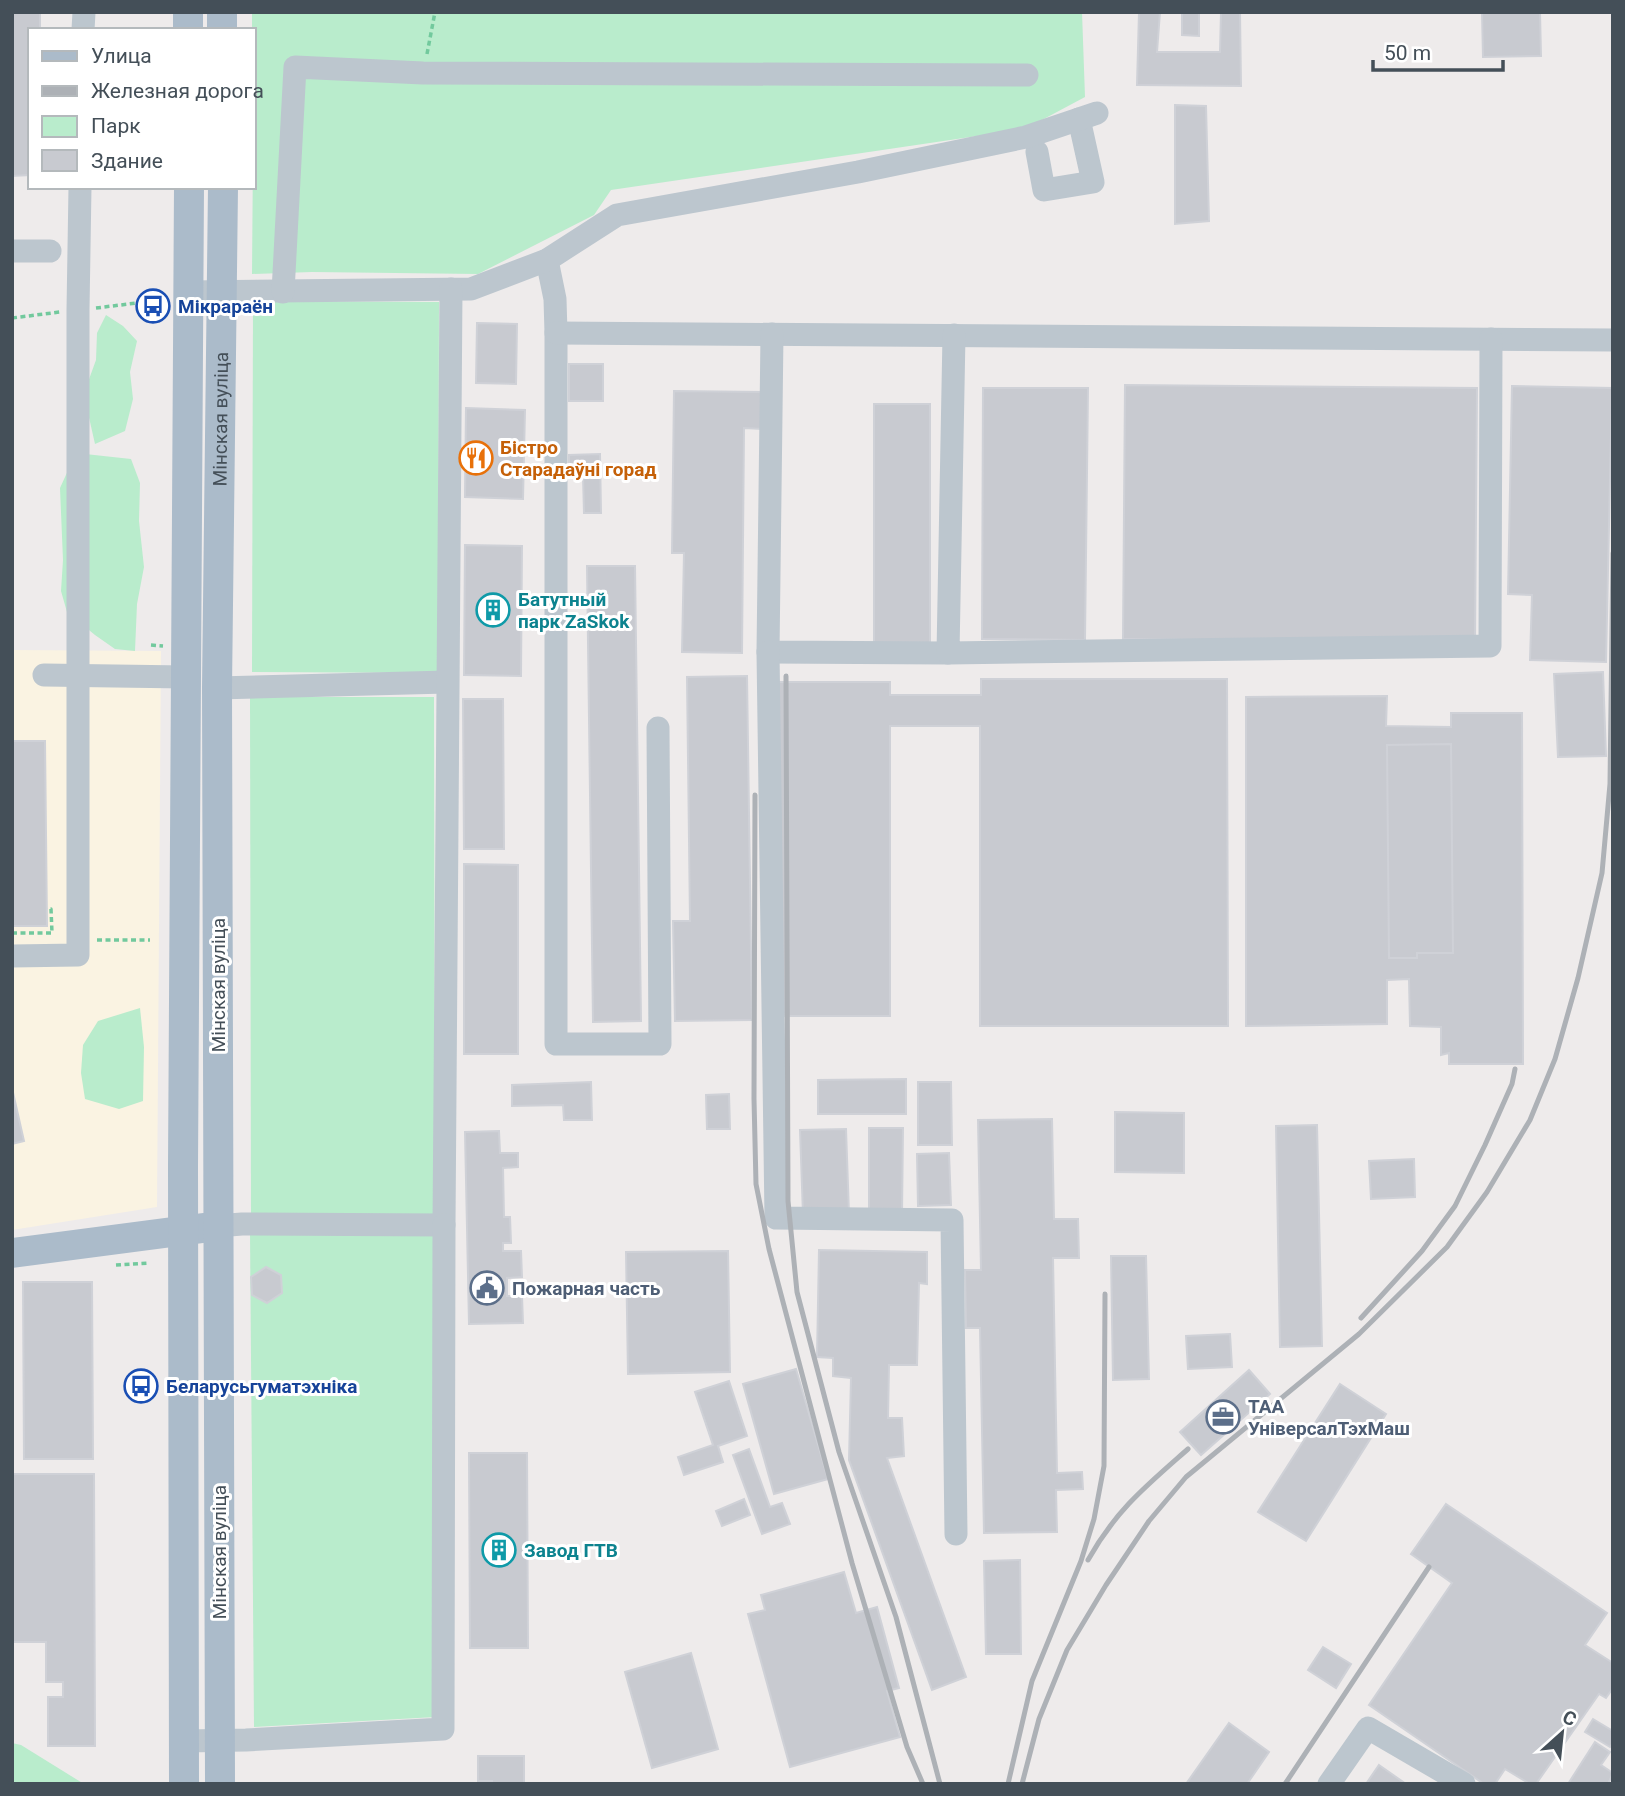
<svg xmlns="http://www.w3.org/2000/svg" width="1625" height="1796" font-family="Roboto,sans-serif">
	<style>
		.commercial { fill: #faf3e2 }
		.green { fill: #b9eccc }
		.building { fill: #c8cad0; stroke: #cfd1d7; stroke-width: 2 }
		.lines { fill: none; stroke-linecap: round; stroke-linejoin: round }
		.path { stroke: #72c99d; stroke-width: 3.5; stroke-dasharray: 5 3.5; stroke-linecap: butt }
		.minor { stroke: #bcc6ce; stroke-width: 23 }
		.major { stroke: #abbbca; stroke-width: 30 }
		.rail { stroke: #adb1b6; stroke-width: 5 }
		.labels { text-anchor: middle; stroke-width: 6; stroke-linejoin: round; paint-order: stroke }
		.transit-label { font-size: 19px; font-weight: bold; fill: #164399; stroke: #fff; text-anchor: start }
		.street-label { font-size: 19px; fill: #444f58; stroke: #fff }
		.food-label { font-size: 19px; font-weight: bold; fill: #c56008; stroke: #fff; text-anchor: start }
		.culture-label { font-size: 19px; font-weight: bold; fill: #0d838f; stroke: #fff; text-anchor: start }
		.service-label { font-size: 19px; font-weight: bold; fill: #4e5e75; stroke: #fff; text-anchor: start }
	</style>
	<rect width="100%" height="100%" fill="#eeebeb"/>
	<!-- commercial -->
	<polygon class="commercial" points="12,650 161,651 157,1207 12,1230"/>
	<!-- green -->
	<g class="green">
		<polygon points="252,12 1082,12 1085,97 1025,129 611,190 594,215 478,274 312,272 252,274 254,30 252,30"/>
		<polygon points="253,301 439,302 438,673 252,672"/>
		<polygon points="106,315 123,326 137,341 130,372 133,399 125,431 95,444 88,413 88,382 96,360 97,333"/>
		<polygon points="76,453 131,459 140,483 139,521 144,567 137,604 135,651 115,649 95,635 67,612 61,591 63,560 60,488"/>
		<polygon points="250,697 434,697 435,1216 251,1216"/>
		<polygon points="140,1008 144,1047 143,1101 119,1109 85,1099 81,1073 83,1045 98,1021"/>
		<polygon points="250,1233 434,1233 436,1717 254,1727"/>
		<polygon points="12,1743 21,1745 84,1784 12,1784"/>
	</g>
	<!-- building -->
	<g class="building">
		<polygon points="12,12 40,12 40,30 30,30 30,175 12,176"/>
		<polygon points="1139,12 1160,12 1157,52 1220,52 1221,12 1240,12 1241,86 1137,85"/>
		<polygon points="1182,12 1199,12 1199,36 1182,35"/>
		<polygon points="1482,12 1540,12 1541,56 1483,57"/>
		<polygon points="1175,105 1206,106 1209,221 1175,224"/>
		<polygon points="477,323 517,324 516,384 476,383"/>
		<rect x="569" y="364" width="34" height="37"/>
		<polygon points="1125,385 1477,388 1475,643 1123,639"/>
		<polygon points="1512,386 1612,388 1606,662 1530,660 1532,595 1508,594"/>
		<polygon points="983,388 1088,388 1085,640 982,639"/>
		<polygon points="674,391 763,392 762,429 744,428 742,653 682,652 684,553 672,553"/>
		<rect x="874" y="404" width="56" height="239"/>
		<polygon points="466,408 525,410 523,499 465,497"/>
		<polygon points="600,454 601,513 584,513 583,476 569,476 569,455"/>
		<polygon points="465,545 522,546 521,676 464,675"/>
		<polygon points="587,566 635,566 641,1021 593,1022"/>
		<polygon points="1603,672 1606,756 1558,757 1554,674"/>
		<polygon points="747,676 752,1020 675,1021 673,921 690,921 687,677"/>
		<polygon points="981,679 1227,679 1228,1026 980,1026 980,726 890,726 890,1016 779,1016 778,682 890,682 890,695 981,695"/>
		<polygon points="1387,696 1386,726 1451,727 1451,713 1522,713 1523,1064 1449,1064 1449,1053 1441,1055 1441,1027 1410,1026 1409,979 1387,980 1387,1024 1246,1026 1246,697"/>
		<polygon points="463,699 503,699 504,849 464,849"/>
		<polygon points="12,741 45,741 47,926 12,926"/>
		<polygon points="1451,744 1453,953 1417,953 1417,958 1389,958 1387,745"/>
		<polygon points="464,864 518,865 518,1054 464,1054"/>
		<polygon points="906,1079 906,1114 818,1114 818,1080"/>
		<polygon points="591,1082 592,1120 564,1120 563,1105 512,1106 512,1085"/>
		<polygon points="918,1082 951,1082 952,1145 918,1145"/>
		<polygon points="12,1088 24,1141 12,1144"/>
		<polygon points="729,1094 730,1129 707,1129 706,1095"/>
		<polygon points="1115,1112 1184,1113 1184,1173 1115,1172"/>
		<polygon points="1052,1119 1054,1219 1078,1219 1079,1258 1053,1258 1057,1473 1082,1472 1083,1489 1056,1490 1057,1532 984,1533 980,1328 966,1328 965,1270 981,1270 978,1120"/>
		<polygon points="1317,1125 1322,1346 1280,1347 1276,1126"/>
		<polygon points="869,1128 903,1128 902,1215 869,1214"/>
		<polygon points="846,1129 849,1214 803,1215 800,1130"/>
		<polygon points="499,1131 500,1153 518,1153 518,1167 503,1168 504,1217 510,1217 511,1243 503,1243 503,1251 521,1251 522,1277 507,1278 507,1296 522,1296 523,1323 469,1324 465,1132"/>
		<polygon points="949,1153 951,1205 918,1206 917,1154"/>
		<polygon points="1414,1159 1415,1197 1371,1199 1369,1161"/>
		<polygon points="819,1250 927,1252 927,1284 919,1283 917,1365 889,1365 888,1418 902,1418 904,1456 887,1458 966,1677 932,1690 849,1460 851,1378 833,1376 833,1358 817,1357"/>
		<polygon points="728,1251 730,1372 628,1374 626,1252"/>
		<polygon points="1111,1256 1146,1256 1149,1379 1113,1380"/>
		<polygon points="266,1267 281,1275 282,1293 267,1303 252,1295 251,1277"/>
		<polygon points="23,1282 92,1282 93,1459 24,1459"/>
		<polygon points="1230,1334 1232,1367 1188,1369 1186,1336"/>
		<polygon points="796,1369 828,1479 774,1494 743,1384"/>
		<polygon points="1249,1370 1270,1394 1201,1455 1180,1432"/>
		<polygon points="729,1381 747,1436 718,1446 723,1462 684,1475 678,1457 713,1445 695,1392"/>
		<polygon points="1340,1384 1386,1414 1306,1541 1258,1512"/>
		<polygon points="749,1449 770,1507 782,1503 790,1524 762,1534 733,1455"/>
		<polygon points="469,1453 527,1453 528,1648 470,1648"/>
		<polygon points="12,1474 94,1474 95,1746 48,1746 48,1697 63,1697 63,1682 46,1682 46,1642 12,1642"/>
		<polygon points="744,1499 750,1515 722,1526 716,1511"/>
		<polygon points="1446,1504 1607,1613 1585,1645 1613,1663 1613,1688 1606,1698 1599,1694 1536,1784 1530,1784 1505,1769 1495,1784 1484,1784 1369,1705 1452,1583 1411,1554"/>
		<polygon points="1020,1560 1021,1654 986,1654 984,1561"/>
		<polygon points="844,1572 856,1613 877,1607 899,1688 887,1691 900,1737 790,1767 748,1614 765,1610 761,1595"/>
		<polygon points="1323,1647 1351,1664 1336,1688 1308,1670"/>
		<polygon points="691,1653 718,1749 652,1768 625,1672"/>
		<polygon points="1593,1719 1613,1731 1613,1743 1610,1747 1585,1732"/>
		<polygon points="1229,1723 1269,1752 1247,1784 1186,1784"/>
		<polygon points="1595,1742 1610,1752 1601,1765 1613,1773 1608,1784 1568,1784"/>
		<polygon points="478,1756 524,1756 524,1784 492,1784 492,1781 478,1781"/>
		<polygon points="1379,1765 1406,1784 1366,1784"/>
	</g>
	<g class="lines">
		<!-- path -->
		<g class="path">
			<polyline points="427,54 435,12"/>
			<polyline points="96,308 153,301"/>
			<polyline points="12,318 60,312"/>
			<polyline points="151,645 163,646"/>
			<polyline points="12,933 52,933 51,909 47,909"/>
			<polyline points="97,940 150,940"/>
			<polyline points="116,1265 149,1263"/>
		</g>
		<!-- minor -->
		<g class="minor">
			<polyline points="83,30 84,12"/>
			<polyline points="1037,152 1044,190 1093,182 1079,119"/>
			<polyline points="12,251 50,251"/>
			<polyline points="547,260 555,299 556,333 556,1044 660,1044 658,728"/>
			<polyline points="188,292 471,289 547,260 617,215 858,172 1026,137 1097,113"/>
			<polyline points="283,292 295,67 423,73 1027,75"/>
			<polyline points="556,333 1613,340"/>
			<polyline points="772,334 768,652 948,653"/>
			<polyline points="954,335 948,653 1490,646 1491,339"/>
			<polyline points="768,652 776,1218 952,1220 956,1534"/>
			<polyline points="44,675 186,677"/>
			<polyline points="217,688 447,682"/>
			<polyline points="12,956 78,955 78,310 80,187"/>
			<polyline points="217,1226 242,1224 444,1225 451,289"/>
			<polyline points="184,1741 246,1740 443,1729 444,1225"/>
			<polyline points="1329,1784 1368,1728 1464,1784"/>
		</g>
		<!-- major -->
		<g class="major">
			<polyline points="188,12 188,30"/>
			<polyline points="222,12 222,30"/>
			<polyline points="12,1253 203,1228"/>
			<polyline points="184,1784 183,1166 189,187"/>
			<path id="s1" d="M220 1784 217 688 223 187"/>
		</g>
		<!-- rail -->
		<g class="rail">
			<polyline points="786,676 788,1201 797,1292 839,1452 896,1617 940,1784"/>
			<polyline points="755,795 754,1099 756,1184 769,1249 852,1563 907,1747 923,1784"/>
			<polyline points="1361,1318 1422,1251 1455,1206 1485,1145 1512,1084 1515,1069"/>
			<path d="M1088 1560C1116 1510 1146 1486 1188 1449"/>
			<polyline points="1008,1784 1032,1681 1081,1561 1094,1519 1104,1466 1105,1294"/>
			<polyline points="1022,1784 1039,1719 1067,1650 1106,1585 1149,1521 1186,1477 1359,1334 1447,1247 1487,1192 1530,1120 1555,1059 1578,978 1602,873 1610,784 1613,553"/>
			<polyline points="1285,1784 1429,1567"/>
		</g>
	</g>
	<!-- icons -->
	<defs>
		<symbol id="bus-ring" viewBox="-11 -11 22 22"><circle r="9.5" fill="#fff" stroke="#1a4fb4" stroke-width="1.5"/><path d="M-5-6H5V4H4V6H2V4H-2V6H-4V4H-5ZM-3.5-4V0h7V-4ZM-3.5 1.2v1.5H-2V1.2ZM2 1.2v1.5H3.5V1.2Z" fill="#1a4fb4"/></symbol>
		<symbol id="restaurant-ring" viewBox="-11 -11 22 22"><circle r="9.5" fill="#fff" stroke="#e8710a" stroke-width="1.5"/><path d="M-5-6h1v4h1v-4h1v4h1v-4h1v5L-1.5 .5V6h-2V.5L-5-1ZM5-6V6H3V1.5H1.5Q1.5-4 5-6Z" fill="#e8710a"/></symbol>
		<symbol id="building-ring" viewBox="-11 -11 22 22"><circle r="9.5" fill="#fff" stroke="#0f9aa8" stroke-width="1.5"/><path d="M-4-6H4V6H1V3H-1V6H-4ZM-2.5-4.3h1.7v1.8h-1.7ZM.8-4.3h1.7v1.8H.8ZM-2.5-1h1.7V.8h-1.7ZM.8-1h1.7V.8H.8Z" fill="#0f9aa8"/></symbol>
		<symbol id="civic-ring" viewBox="-11 -11 22 22"><circle r="9.5" fill="#fff" stroke="#5c6f8a" stroke-width="1.5"/><path d="M-.6-6.5H3V-4.5H.6V-3L4-1V1h2V6H-6V1h2V-1L-.6-3ZM-1.2 2.5V6h2.4V2.5Z" fill="#5c6f8a"/></symbol>
		<symbol id="office-ring" viewBox="-11 -11 22 22"><circle r="9.5" fill="#fff" stroke="#5c6f8a" stroke-width="1.5"/><path d="M-6-3h4V-5.5h4V-3h4V5H-6ZM-1-4.5V-3h2v-1.5ZM-6 0V1H6V0Z" fill="#5c6f8a"/></symbol>
	</defs>
	<g fill-rule="evenodd">
		<use href="#bus-ring" x="134" y="287" width="38" height="38"/>
		<use href="#restaurant-ring" x="457" y="439" width="38" height="38"/>
		<use href="#building-ring" x="474" y="591" width="38" height="38"/>
		<use href="#civic-ring" x="468" y="1269" width="38" height="38"/>
		<use href="#bus-ring" x="122" y="1367" width="38" height="38"/>
		<use href="#office-ring" x="1204" y="1398" width="38" height="38"/>
		<use href="#building-ring" x="480" y="1531" width="38" height="38"/>
	</g>
	<g class="labels">
		<!-- transit labels -->
		<g class="transit-label">
			<text x="178" y="313">Мікрараён</text>
			<text x="166" y="1393">Беларусьгуматэхніка</text>
		</g>
		<!-- street labels -->
		<g class="street-label">
			<text dy="7" stroke="none"><textPath href="#s1" startOffset="1365">Мінская вуліца</textPath></text>
			<text transform="translate(218 985) rotate(-90)" y="7">Мінская вуліца</text>
			<text transform="translate(219 1552) rotate(-90)" y="7">Мінская вуліца</text>
		</g>
		<!-- food labels -->
		<g class="food-label">
			<text x="500" y="454">Бістро<tspan x="500" dy="22">Старадаўні горад</tspan></text>
		</g>
		<!-- culture labels -->
		<g class="culture-label">
			<text x="518" y="606">Батутный<tspan x="518" dy="22">парк ZaSkok</tspan></text>
			<text x="524" y="1557">Завод ГТВ</text>
		</g>
		<!-- service labels -->
		<g class="service-label">
			<text x="512" y="1295">Пожарная часть</text>
			<text x="1248" y="1413">ТАА<tspan x="1248" dy="22">УніверсалТэхМаш</tspan></text>
		</g>
	</g>
	<!-- border -->
	<rect width="1625" height="1796" fill="none" stroke="#444f58" stroke-width="28"/>
	<!-- legend -->
	<rect x="28" y="28" width="228" height="161" fill="#ffffff" stroke="#b4b9bc" stroke-width="2"/>
	<rect x="42" y="51" width="35" height="10" fill="#abbbca" stroke="#b4b9bc" stroke-width="2"/>
	<text x="91" y="63" font-size="21" fill="#444f58">Улица</text>
	<rect x="42" y="86" width="35" height="10" fill="#adb1b6" stroke="#b4b9bc" stroke-width="2"/>
	<text x="91" y="98" font-size="21" fill="#444f58">Железная дорога</text>
	<rect x="42" y="116" width="35" height="21" fill="#b9eccc" stroke="#b4b9bc" stroke-width="2"/>
	<text x="91" y="133" font-size="21" fill="#444f58">Парк</text>
	<rect x="42" y="150" width="35" height="21" fill="#c8cad0" stroke="#b4b9bc" stroke-width="2"/>
	<text x="91" y="168" font-size="21" fill="#444f58">Здание</text>
	<!-- north arrow -->
	<g transform="translate(1562 1733) rotate(27)" stroke="#ffffff" stroke-width="5" paint-order="stroke">
	<path d="M0-5L12 26L0 18L-12 26Z" fill="#444f58"/>
	<text y="-10" font-size="19" font-weight="bold" text-anchor="middle" fill="#444f58">С</text>
	</g>
	<!-- scale -->
	<path d="M1373 60v10h130v-10" fill="none" stroke="#444f58" stroke-width="3.5"/>
	<text x="1384" y="60" font-size="21" fill="#444f58" stroke="#ffffff" stroke-width="5" paint-order="stroke">50 m</text>
</svg>
